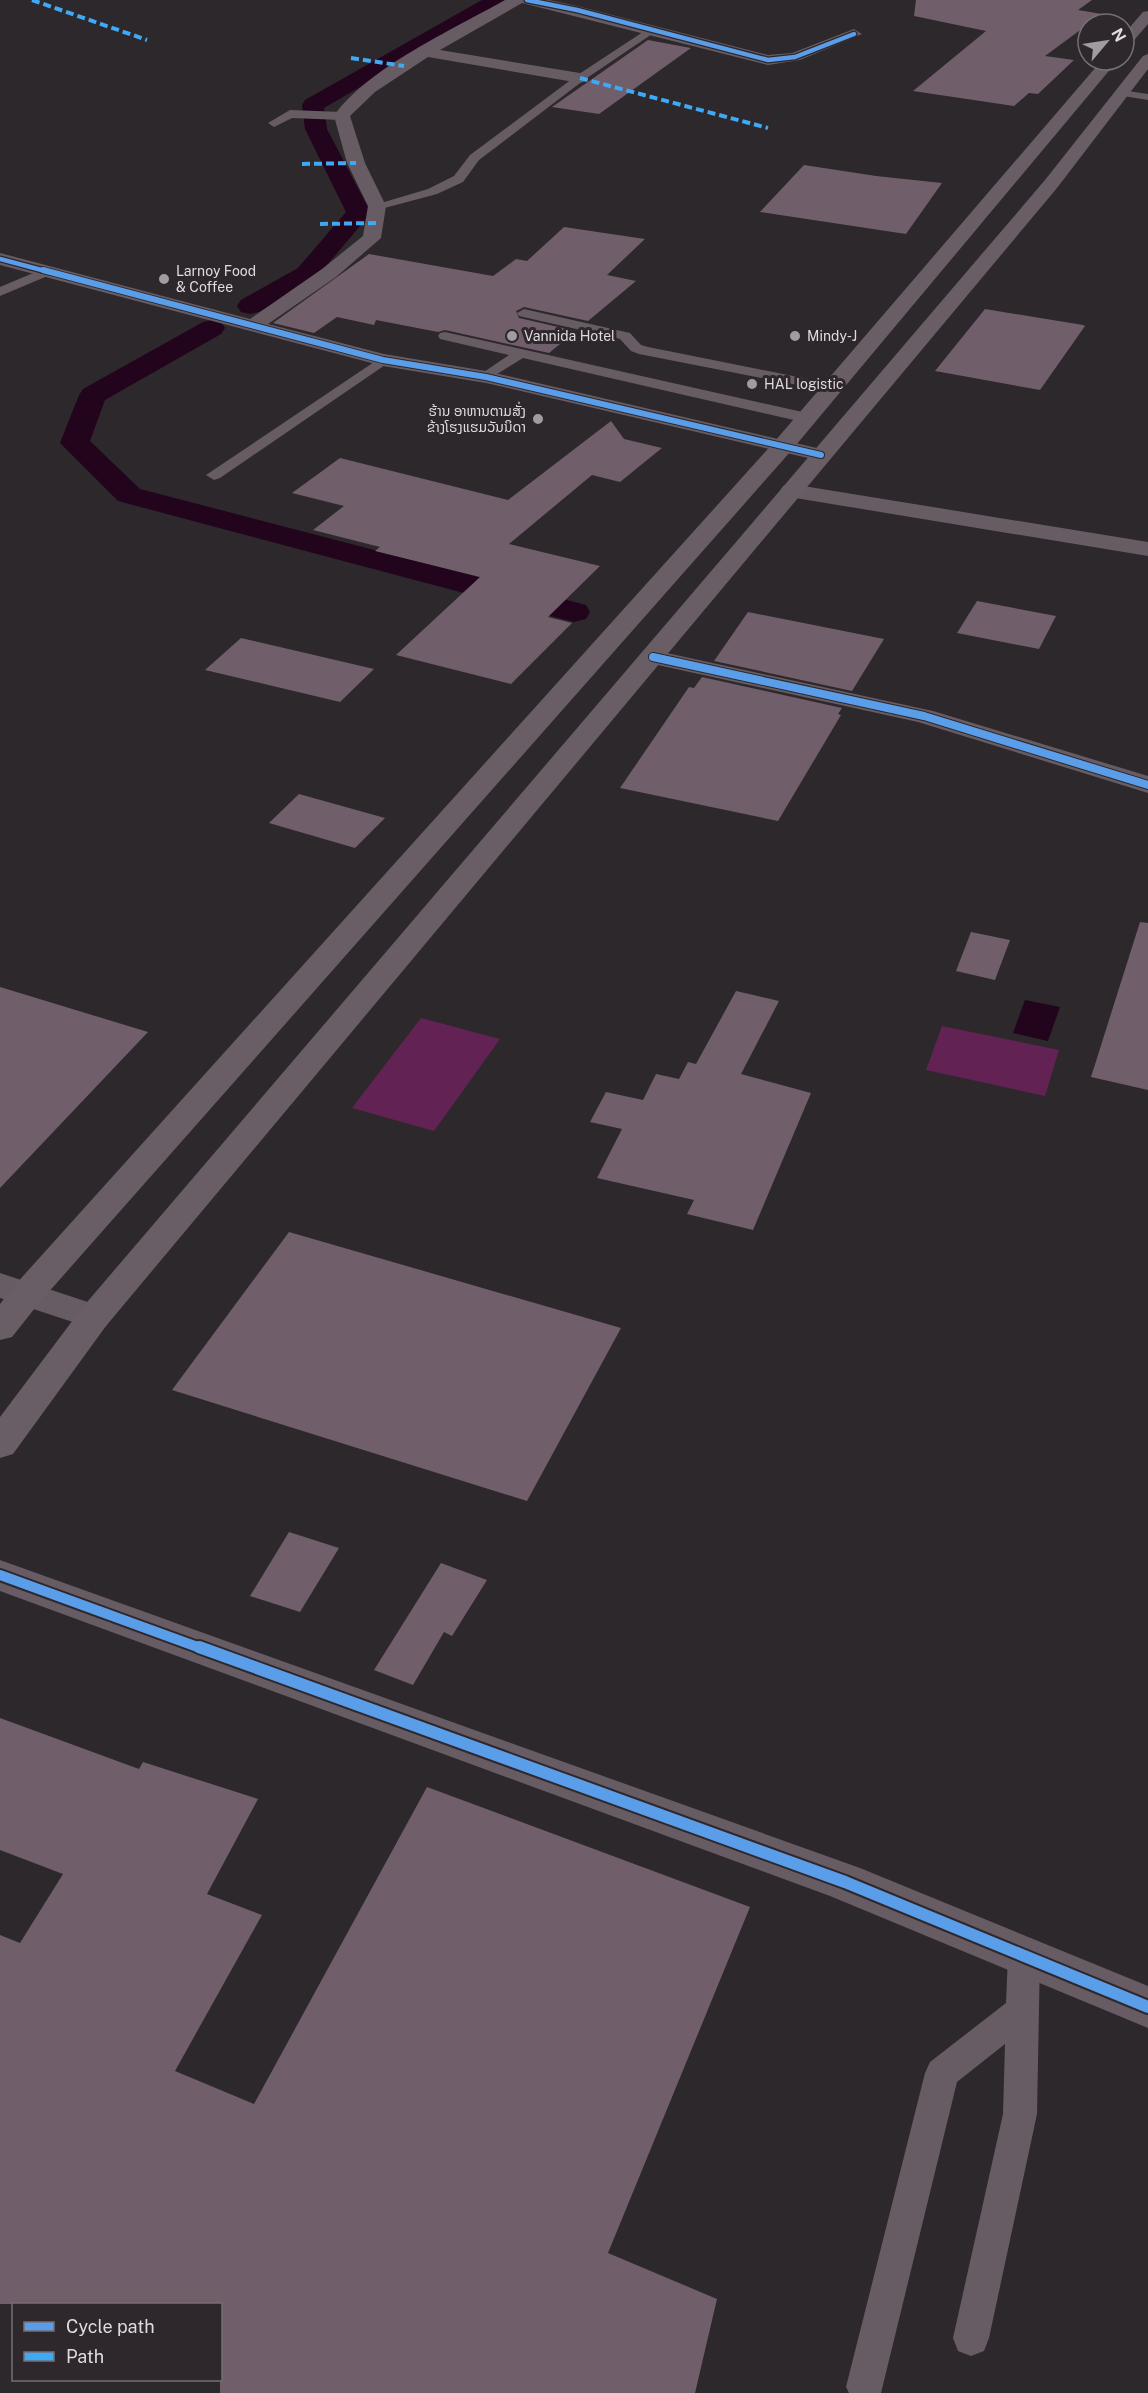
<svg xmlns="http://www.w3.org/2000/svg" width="1148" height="2393" font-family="'Public Sans','Noto Sans Lao',sans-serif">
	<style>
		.green { fill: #622354 }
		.water { fill: #22041c }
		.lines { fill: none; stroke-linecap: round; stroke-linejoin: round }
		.canal { fill: #22041c; fill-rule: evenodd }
		.building { fill: #715e6b }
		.lane { fill: #675c63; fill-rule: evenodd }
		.street { fill: #675c63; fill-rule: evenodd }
		.secondary { fill: #695e66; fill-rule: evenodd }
		.quiet { stroke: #3fa9f5; stroke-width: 4; stroke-dasharray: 8 4; stroke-linecap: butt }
		.cycleway-far4-casing { stroke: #2e272c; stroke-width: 7 }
		.cycleway-far3-casing { stroke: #2e272c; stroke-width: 8 }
		.cycleway-far2-casing { stroke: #2e272c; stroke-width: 10 }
		.cycleway-far1-casing { stroke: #2e272c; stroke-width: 14 }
		.cycleway-casing { stroke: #2e272c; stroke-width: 16 }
		.cycleway-far4 { stroke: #5a9eea; stroke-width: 4.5 }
		.cycleway-far3 { stroke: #5a9eea; stroke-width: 6 }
		.cycleway-far2 { stroke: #5a9eea; stroke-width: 8 }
		.cycleway-far1 { stroke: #5a9eea; stroke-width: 10 }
		.cycleway { stroke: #5a9eea; stroke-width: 12 }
		.poi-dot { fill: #a19c9f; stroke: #2e272c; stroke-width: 2 }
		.labels { text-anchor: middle; stroke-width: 6; stroke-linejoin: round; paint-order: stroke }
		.far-poi-label { font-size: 14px; fill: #dfdbde; stroke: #2e272c; text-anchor: start }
	</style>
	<rect width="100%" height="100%" fill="#2d282b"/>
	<!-- green -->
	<g class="green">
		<polygon points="421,1018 500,1039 434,1131 352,1108"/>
		<polygon points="942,1026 1059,1050 1045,1096 926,1070"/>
	</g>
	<!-- water -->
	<polygon class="water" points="1025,1000 1060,1007 1048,1041 1013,1033"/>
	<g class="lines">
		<!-- canal -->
		<g class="canal">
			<polygon points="482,0 506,0 503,4 324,108 327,129 371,213 316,278 259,312 250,314 241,312 237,306 241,300 298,268 346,212 305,129 302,105 305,100"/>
			<polygon points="212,320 221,322 225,328 221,334 105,400 90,441 140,489 586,605 590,612 586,619 574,622 562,619 118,501 60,443 79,395 83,389 203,322"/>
		</g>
	</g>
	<!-- building -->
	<g class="building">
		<polygon points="916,0 1092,0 1078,10 1102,14 1045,56 1074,60 1038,94 1029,93 1014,106 913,91 986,31 914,16"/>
		<polygon points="648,40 691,48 599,114 552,107"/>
		<polygon points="804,165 876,176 942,183 906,234 760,212"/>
		<polygon points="564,227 645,239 607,275 636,281 588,321 524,307 516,311 519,318 576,331 549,353 445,330 438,332 376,320 374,325 337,317 314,333 273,323 369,254 493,276 516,259 527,261"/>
		<polygon points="985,309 1083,325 1085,326 1040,390 935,371"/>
		<polygon points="611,421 624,439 662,448 620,482 592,475 509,544 600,566 548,617 572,623 511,684 396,655 480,577 375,551 380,547 313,530 344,506 292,493 340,458 508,500"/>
		<polygon points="977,601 1056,616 1039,649 957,633"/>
		<polygon points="748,612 884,639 852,691 714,661"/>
		<polygon points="241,638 374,669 340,702 205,670"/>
		<polygon points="702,677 842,708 838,714 841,715 778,821 620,788 689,687 694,688"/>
		<polygon points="299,794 385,818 355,848 269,823"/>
		<polygon points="1140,922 1148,923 1148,1090 1091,1077"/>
		<polygon points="971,932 1010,940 995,980 956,971"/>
		<polygon points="0,987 148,1032 0,1188"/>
		<polygon points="736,991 779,1001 741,1074 811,1093 753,1230 687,1214 694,1200 597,1178 622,1129 590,1122 606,1092 643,1100 656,1074 679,1079 688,1062 696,1064"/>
		<polygon points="289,1232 621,1328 527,1501 172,1390"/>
		<polygon points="289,1532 339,1548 300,1612 250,1596"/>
		<polygon points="441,1563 487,1580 452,1636 444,1632 413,1685 374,1670"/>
		<polygon points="0,1718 139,1769 143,1762 258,1799 207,1894 262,1915 175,2071 254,2104 427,1787 750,1907 608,2253 717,2299 695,2393 220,2393 220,2304 0,2304 0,1935 20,1943 63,1874 0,1850"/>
	</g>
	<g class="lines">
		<!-- lane -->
		<g class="lane">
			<polygon points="649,28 658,30 584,80 479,160 463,182 437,194 377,210 371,206 428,189 454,176 470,155 576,76"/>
			<polygon points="1121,90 1148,94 1148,100 1117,95 1115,93"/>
			<polygon points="290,110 342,112 348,116 342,120 292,118 274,127 268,123"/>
			<polygon points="45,268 52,272 50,275 0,296 0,287"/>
			<polygon points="524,309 630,333 641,345 648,347 833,384 840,388 833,392 639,354 631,351 620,339 519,316 517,313"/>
			<polygon points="445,332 807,413 815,418 807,423 523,358 486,381 481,380 479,377 481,374 509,355 440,339 438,336 440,333"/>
			<polygon points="383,356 388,357 390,360 388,363 220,478 214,480 206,475"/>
			<polygon points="1024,1941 1035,1946 1040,1956 1037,2114 989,2338 984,2351 971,2356 958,2351 953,2338 1003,2114 1005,2044 957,2082 881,2393 849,2393 846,2387 925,2073 930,2062 1006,2003 1008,1956 1013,1946"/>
		</g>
		<!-- street -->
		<g class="street">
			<path d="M505 0H549L577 6 768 55 792 53 854 29 862 34 800 60 768 65 522 3 440 50 580 73 588 78 586 81 580 83 428 57 375 92 350 116 365 163 386 206 381 238 336 277 268 324 384 354 486 371 821 449 829 450 832 455 829 460 821 461 486 383 383 366 0 265V253L250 319 322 269 363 236 368 206 347 163 334 116C367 68 454 29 505 0Z"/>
			<polygon points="791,484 1148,542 1148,556 783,496 780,491 783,486"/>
			<polygon points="653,650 933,711 1148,776 1148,793 918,722 644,662 641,657 644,652"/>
			<polygon points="0,1273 106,1308 111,1317 106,1326 94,1329 0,1298"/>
			<polygon points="0,1560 860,1868 1148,1986 1148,2028 830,1896 0,1591"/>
		</g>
		<!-- secondary -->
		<g class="secondary">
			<polygon points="1148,11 1148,24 1129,46 1124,48 1124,34 1143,12"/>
			<polygon points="1148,54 1148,69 1057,188 106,1326 13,1454 0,1458 0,1417 82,1308 1045,180 1143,56"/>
			<polygon points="1102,60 1118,60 791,451 39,1303 12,1337 0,1340 0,1304 15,1285 775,441"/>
		</g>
		<!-- quiet -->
		<g class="quiet">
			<polyline points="32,0 147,40"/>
			<polyline points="351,58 404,66"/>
			<polyline points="580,78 768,128"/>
			<polyline points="302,164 356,163"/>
			<polyline points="320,224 376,223"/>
		</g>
		<defs>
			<g id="cycleway-far4">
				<polyline points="527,0 577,10 768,60 795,57 854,34"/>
				<polyline points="0,259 49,272"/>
			</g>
			<polyline id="cycleway-far3" points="43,270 383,360 486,377 821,455"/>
			<polyline id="cycleway-far2" points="653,657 924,716 1148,785"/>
			<polyline id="cycleway-far1" points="0,1575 203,1649"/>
			<polyline id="cycleway" points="199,1647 845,1882 1148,2007"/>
		</defs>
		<!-- cycleway-far4 casing -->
		<use href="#cycleway-far4" class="cycleway-far4-casing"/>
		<!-- cycleway-far3 casing -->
		<use href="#cycleway-far3" class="cycleway-far3-casing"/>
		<!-- cycleway-far2 casing -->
		<use href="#cycleway-far2" class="cycleway-far2-casing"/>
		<!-- cycleway-far1 casing -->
		<use href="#cycleway-far1" class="cycleway-far1-casing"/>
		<!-- cycleway casing -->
		<use href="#cycleway" class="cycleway-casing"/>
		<!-- cycleway-far4 -->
		<use href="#cycleway-far4" class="cycleway-far4"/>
		<!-- cycleway-far3 -->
		<use href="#cycleway-far3" class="cycleway-far3"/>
		<!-- cycleway-far2 -->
		<use href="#cycleway-far2" class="cycleway-far2"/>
		<!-- cycleway-far1 -->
		<use href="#cycleway-far1" class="cycleway-far1"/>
		<!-- cycleway -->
		<use href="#cycleway" class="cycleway"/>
	</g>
	<!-- markers -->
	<g class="poi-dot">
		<circle cx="164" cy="279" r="6"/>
		<circle cx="512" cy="336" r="6"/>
		<circle cx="795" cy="336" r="6"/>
		<circle cx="752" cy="384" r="6"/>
		<circle cx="538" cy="419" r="6"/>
	</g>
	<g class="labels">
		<!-- far-poi labels -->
		<g class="far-poi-label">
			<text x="176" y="276">Larnoy Food<tspan x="176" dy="16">&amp; Coffee</tspan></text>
			<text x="524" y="341">Vannida Hotel</text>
			<text x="807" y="341">Mindy-J</text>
			<text x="764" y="389">HAL logistic</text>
			<text x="526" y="416" text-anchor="end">ຮ້ານ ອາຫານຕາມສັ່ງ<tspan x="526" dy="16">ຂ້າງໂຮງແຮມວັນນິດາ</tspan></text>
		</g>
	</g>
	<!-- legend -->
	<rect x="12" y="2303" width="210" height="78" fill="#2e272c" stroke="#756f73" stroke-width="1.5"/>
	<rect x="24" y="2322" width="30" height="9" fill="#5a9eea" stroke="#756f73" stroke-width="1.5"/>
	<text x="66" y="2333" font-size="18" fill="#dfdbde">Cycle path</text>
	<rect x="24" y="2352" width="30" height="9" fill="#3fa9f5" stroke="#756f73" stroke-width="1.5"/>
	<text x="66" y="2363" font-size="18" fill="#dfdbde">Path</text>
	<!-- north arrow -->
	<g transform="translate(1106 42) rotate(61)"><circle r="28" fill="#2e272c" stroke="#756f73" stroke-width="1.5"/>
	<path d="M0-4.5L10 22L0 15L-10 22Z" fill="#a19c9f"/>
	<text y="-9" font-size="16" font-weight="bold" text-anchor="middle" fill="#dfdbde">N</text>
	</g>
</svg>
